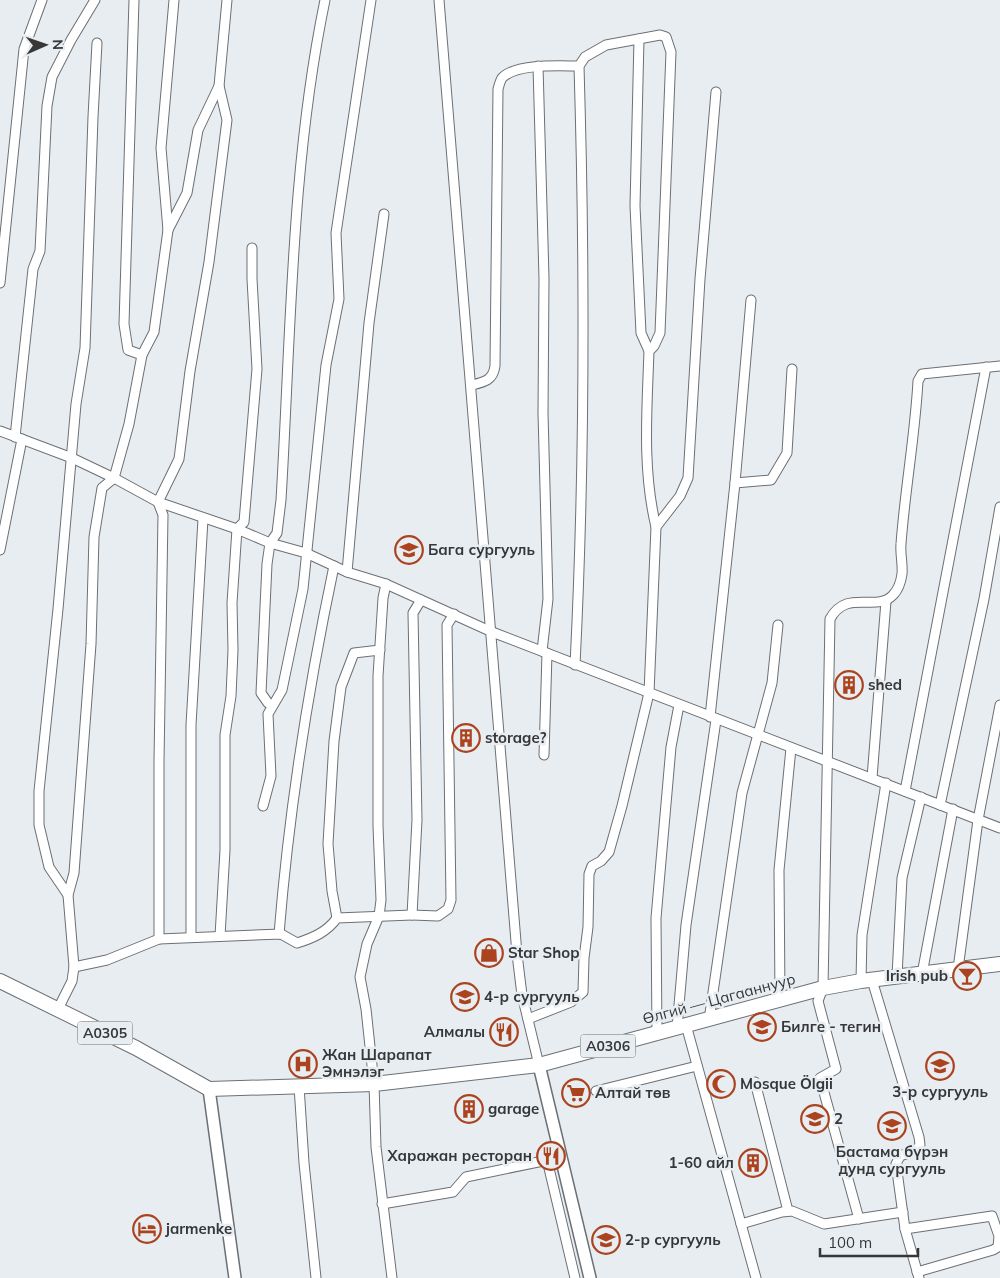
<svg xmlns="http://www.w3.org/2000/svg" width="1000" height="1278" font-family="Mulish,sans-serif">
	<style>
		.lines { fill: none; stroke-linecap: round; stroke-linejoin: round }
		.minor-casing { stroke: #6c7074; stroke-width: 11 }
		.major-casing { stroke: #6c7074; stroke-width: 14 }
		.highway-casing { stroke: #6c7074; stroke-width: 16 }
		.minor { stroke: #fff; stroke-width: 9 }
		.major { stroke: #fff; stroke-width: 11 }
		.highway { stroke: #fff; stroke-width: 14 }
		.labels { text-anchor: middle; stroke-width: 5; stroke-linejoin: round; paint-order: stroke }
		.shield { fill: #e8edf1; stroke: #6b6e70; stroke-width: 1 }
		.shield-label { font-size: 14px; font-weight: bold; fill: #353739 }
		.poi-label { font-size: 15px; font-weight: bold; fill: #353739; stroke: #e8edf1; text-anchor: start }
		.street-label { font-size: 15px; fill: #353739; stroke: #e8edf1 }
	</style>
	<rect width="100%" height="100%" fill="#e8edf1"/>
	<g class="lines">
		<defs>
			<g id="minor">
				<polyline points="134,0 124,324 128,350 142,355"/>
				<polyline points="439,0 517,954 522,995 539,1065"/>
				<polyline points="639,39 635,206 641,333 649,351"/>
				<polyline points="538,66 544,278 543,413 548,599 542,651"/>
				<polyline points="168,230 161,148 174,0"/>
				<polyline points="0,283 24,49 42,0"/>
				<path d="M472 385C485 382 493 380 495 366L498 89C499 86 500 81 502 78 516 63 560 66 579 66"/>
				<polyline points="0,431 72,458 114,478 158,502 237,529 270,543 306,553 347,572 386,584 492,632 1000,828"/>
				<polyline points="15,437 33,269 40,251 47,106 52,77 71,40 95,0"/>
				<polyline points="735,483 771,480 787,453 792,369"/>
				<polyline points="0,550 22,439"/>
				<polyline points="347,572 369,323 384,214"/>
				<polyline points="386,584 383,598 378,676 378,826 381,900 379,916 367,944 360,977 366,1009 374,1084 376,1147 392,1278"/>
				<polyline points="421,600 413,613 417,820 412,915 438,916 448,909 451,900 447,625 454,614"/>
				<path d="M575 665C585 465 585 266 579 66L585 57 606 45 660 35 666 37 671 52 660 333 654 346 649 351C647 410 642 469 656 527"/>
				<path d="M268 703 261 693 267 564 270 543 277 533 281 500C291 333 291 164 325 0"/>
				<polyline points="710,717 735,483 751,300"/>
				<polyline points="544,755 547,653"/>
				<polyline points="872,778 886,601"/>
				<polyline points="905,791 986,367"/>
				<polyline points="940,805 984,599 1000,507"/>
				<polyline points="263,806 271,776 268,714 282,690 303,589 326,365 339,299 336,233 371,0"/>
				<polyline points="68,895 49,867 39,825 39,791 58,609 76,404 85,348 93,117 97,43"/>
				<polyline points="337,918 332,891 328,844 334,741 341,687 354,653 380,650"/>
				<path d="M279 934C289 810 308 689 334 566"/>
				<polyline points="191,936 191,725 203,519"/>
				<polyline points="220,936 225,850 225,735 231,696 233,650 232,603 237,529 244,522 257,369 252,279 252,248"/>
				<polyline points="159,939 159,761 163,515 158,502 179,459 190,371 209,262 227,120 219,86"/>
				<polyline points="74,967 68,895 74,873 91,644 94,537 102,488 114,478 129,424 142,355 154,332 168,230 187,193 198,130 219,86 227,0"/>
				<polyline points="958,969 978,820 1000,705"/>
				<polyline points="922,974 953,809"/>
				<polyline points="897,976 902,878 921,797"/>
				<polyline points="872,980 919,1137 920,1145 916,1150 900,1156 896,1164 905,1229 919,1278"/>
				<polyline points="861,981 862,935 886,783"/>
				<polyline points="780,999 779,870 791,748"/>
				<path d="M58 1009 72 981 74 967 107 960 159 939 281 934 297 943C313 938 327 932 337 918L412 915"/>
				<polyline points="528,1019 571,1002 583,992 584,958 588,927 589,874 592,866 601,861 609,852 622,806 649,693 656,527 680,496 688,478 700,279 716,92"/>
				<polyline points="709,1020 742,793 772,683 778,625"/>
				<polyline points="686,1025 756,1278"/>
				<polyline points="677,1028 686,925 716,720"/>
				<polyline points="657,1033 656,918 671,747 679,705"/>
				<polyline points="755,1082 788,1211"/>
				<polyline points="299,1086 304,1163 316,1278"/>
				<polyline points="596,1091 697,1066"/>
				<polyline points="382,1204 453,1192 466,1177 543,1161 548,1164 575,1278"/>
				<path d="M859 1219 820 1078 836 1069 818 1001 823 988 830 619C847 588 876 613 893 595 898 590 901 581 902 574 903 564 900 554 901 544 905 489 915 436 918 381L922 374 1000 366"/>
				<polyline points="741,1224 782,1212 792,1211 824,1224 903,1212"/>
				<polyline points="905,1229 992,1216 999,1236 998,1247 993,1250 917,1272"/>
			</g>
			<g id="major">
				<polyline points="539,1065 590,1278"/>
				<polyline points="209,1089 235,1278"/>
			</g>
			<polyline id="highway" points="0,981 136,1048 209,1089 374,1084 539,1065 823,988 861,981 1000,964"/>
		</defs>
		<!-- minor casing -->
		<use href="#minor" class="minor-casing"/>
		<!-- major casing -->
		<use href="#major" class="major-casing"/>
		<!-- highway casing -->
		<use href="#highway" class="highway-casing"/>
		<!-- minor -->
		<use href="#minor" class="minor"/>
		<!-- major -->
		<use href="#major" class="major"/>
		<!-- highway -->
		<use href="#highway" class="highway"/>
	</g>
	<!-- icons -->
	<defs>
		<symbol id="school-ring" viewBox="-11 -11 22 22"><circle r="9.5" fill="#e8edf1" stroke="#aa431e" stroke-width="1.5"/><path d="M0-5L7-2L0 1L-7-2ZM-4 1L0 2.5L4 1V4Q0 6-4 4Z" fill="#aa431e"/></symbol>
		<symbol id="building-ring" viewBox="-11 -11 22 22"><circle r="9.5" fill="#e8edf1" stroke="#aa431e" stroke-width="1.5"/><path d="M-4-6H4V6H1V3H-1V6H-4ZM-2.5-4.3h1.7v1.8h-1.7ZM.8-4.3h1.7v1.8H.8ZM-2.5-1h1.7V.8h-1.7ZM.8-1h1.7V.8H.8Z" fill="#aa431e"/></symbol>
		<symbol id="shop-ring" viewBox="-11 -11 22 22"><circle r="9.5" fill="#e8edf1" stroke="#aa431e" stroke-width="1.5"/><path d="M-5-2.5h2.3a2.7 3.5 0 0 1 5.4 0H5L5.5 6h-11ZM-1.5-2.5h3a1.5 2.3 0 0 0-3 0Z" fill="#aa431e"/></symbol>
		<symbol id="bar-ring" viewBox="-11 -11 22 22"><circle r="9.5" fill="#e8edf1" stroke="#aa431e" stroke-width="1.5"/><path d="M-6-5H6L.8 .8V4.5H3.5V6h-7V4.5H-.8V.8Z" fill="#aa431e"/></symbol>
		<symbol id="restaurant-ring" viewBox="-11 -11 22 22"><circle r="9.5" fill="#e8edf1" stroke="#aa431e" stroke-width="1.5"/><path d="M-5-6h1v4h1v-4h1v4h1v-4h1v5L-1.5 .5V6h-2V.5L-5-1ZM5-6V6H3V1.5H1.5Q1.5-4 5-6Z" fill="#aa431e"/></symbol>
		<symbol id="hospital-ring" viewBox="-11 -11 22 22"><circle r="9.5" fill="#e8edf1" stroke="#aa431e" stroke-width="1.5"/><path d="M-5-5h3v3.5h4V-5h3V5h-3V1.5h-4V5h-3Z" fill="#aa431e"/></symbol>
		<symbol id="mosque-ring" viewBox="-11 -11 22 22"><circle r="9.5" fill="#e8edf1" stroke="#aa431e" stroke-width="1.5"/><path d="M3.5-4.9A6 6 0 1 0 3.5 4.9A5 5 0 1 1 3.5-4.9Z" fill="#aa431e"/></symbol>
		<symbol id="supermarket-ring" viewBox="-11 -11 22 22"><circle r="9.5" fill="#e8edf1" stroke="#aa431e" stroke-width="1.5"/><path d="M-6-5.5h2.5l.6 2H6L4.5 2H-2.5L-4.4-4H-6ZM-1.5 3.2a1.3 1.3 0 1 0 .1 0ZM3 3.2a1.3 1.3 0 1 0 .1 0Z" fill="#aa431e"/></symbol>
		<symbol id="hotel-ring" viewBox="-11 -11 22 22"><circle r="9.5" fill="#e8edf1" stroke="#aa431e" stroke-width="1.5"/><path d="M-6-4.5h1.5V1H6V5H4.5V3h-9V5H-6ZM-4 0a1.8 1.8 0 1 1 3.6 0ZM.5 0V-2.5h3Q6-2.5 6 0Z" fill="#aa431e"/></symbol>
	</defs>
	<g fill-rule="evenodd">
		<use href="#school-ring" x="393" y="534" width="32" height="32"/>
		<use href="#building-ring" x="833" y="669" width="32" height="32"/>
		<use href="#building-ring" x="450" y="722" width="32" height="32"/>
		<use href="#shop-ring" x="473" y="937" width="32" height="32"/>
		<use href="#bar-ring" x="951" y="960" width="32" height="32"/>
		<use href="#school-ring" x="449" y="981" width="32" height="32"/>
		<use href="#school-ring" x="746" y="1011" width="32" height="32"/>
		<use href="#restaurant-ring" x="488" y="1016" width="32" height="32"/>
		<use href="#hospital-ring" x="287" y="1048" width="32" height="32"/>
		<use href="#school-ring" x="924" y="1050" width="32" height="32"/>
		<use href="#mosque-ring" x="705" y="1068" width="32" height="32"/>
		<use href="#supermarket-ring" x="560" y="1077" width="32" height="32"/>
		<use href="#building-ring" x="453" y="1093" width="32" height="32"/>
		<use href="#school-ring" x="799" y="1103" width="32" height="32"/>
		<use href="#school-ring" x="876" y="1110" width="32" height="32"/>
		<use href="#restaurant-ring" x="535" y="1140" width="32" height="32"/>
		<use href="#building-ring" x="737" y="1147" width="32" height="32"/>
		<use href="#hotel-ring" x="131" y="1213" width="32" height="32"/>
		<use href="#school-ring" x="590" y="1224" width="32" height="32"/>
	</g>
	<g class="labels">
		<!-- shield labels -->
		<g class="shield">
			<rect x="77.5" y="1021.5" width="55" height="23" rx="4"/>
			<rect x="580.5" y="1034.5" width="55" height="23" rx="4"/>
		</g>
		<g class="shield-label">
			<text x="105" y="1038">A0305</text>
			<text x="608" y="1051">A0306</text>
		</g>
		<!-- poi labels -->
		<g class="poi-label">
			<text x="428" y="555">Бага сургууль</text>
			<text x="868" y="690">shed</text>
			<text x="485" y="743">storage?</text>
			<text x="508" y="958">Star Shop</text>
			<text x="948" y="981" text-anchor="end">Irish pub</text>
			<text x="484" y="1002">4-р сургууль</text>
			<text x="781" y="1032">Билге - тегин</text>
			<text x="485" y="1037" text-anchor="end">Алмалы</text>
			<text x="322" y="1060">Жан Шарапат<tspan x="322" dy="17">Эмнэлэг</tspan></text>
			<text x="740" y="1089">Mosque Ölgii</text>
			<text x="940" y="1097" text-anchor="middle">3-р сургууль</text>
			<text x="595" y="1098">Алтай төв</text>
			<text x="488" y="1114">garage</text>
			<text x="834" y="1124">2</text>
			<text x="892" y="1157" text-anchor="middle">Бастама бүрэн<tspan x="892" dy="17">дунд сургууль</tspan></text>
			<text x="532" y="1161" text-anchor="end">Харажан ресторан</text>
			<text x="734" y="1168" text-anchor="end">1-60 айл</text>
			<text x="166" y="1234">jarmenke</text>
			<text x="625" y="1245">2-р сургууль</text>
		</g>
		<!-- street labels -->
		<g class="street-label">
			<text transform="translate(719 999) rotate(-15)" y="5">Өлгий — Цагааннуур</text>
		</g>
	</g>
	<!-- north arrow -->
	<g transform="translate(45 45) rotate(88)" stroke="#e8edf1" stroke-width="4" paint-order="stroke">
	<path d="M0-4L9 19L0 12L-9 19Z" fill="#353739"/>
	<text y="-8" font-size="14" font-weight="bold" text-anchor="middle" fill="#353739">N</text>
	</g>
	<!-- scale -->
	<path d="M820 1248v8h98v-8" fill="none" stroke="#353739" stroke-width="2.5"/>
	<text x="828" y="1248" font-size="15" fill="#353739" stroke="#e8edf1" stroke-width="4" paint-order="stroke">100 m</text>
</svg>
